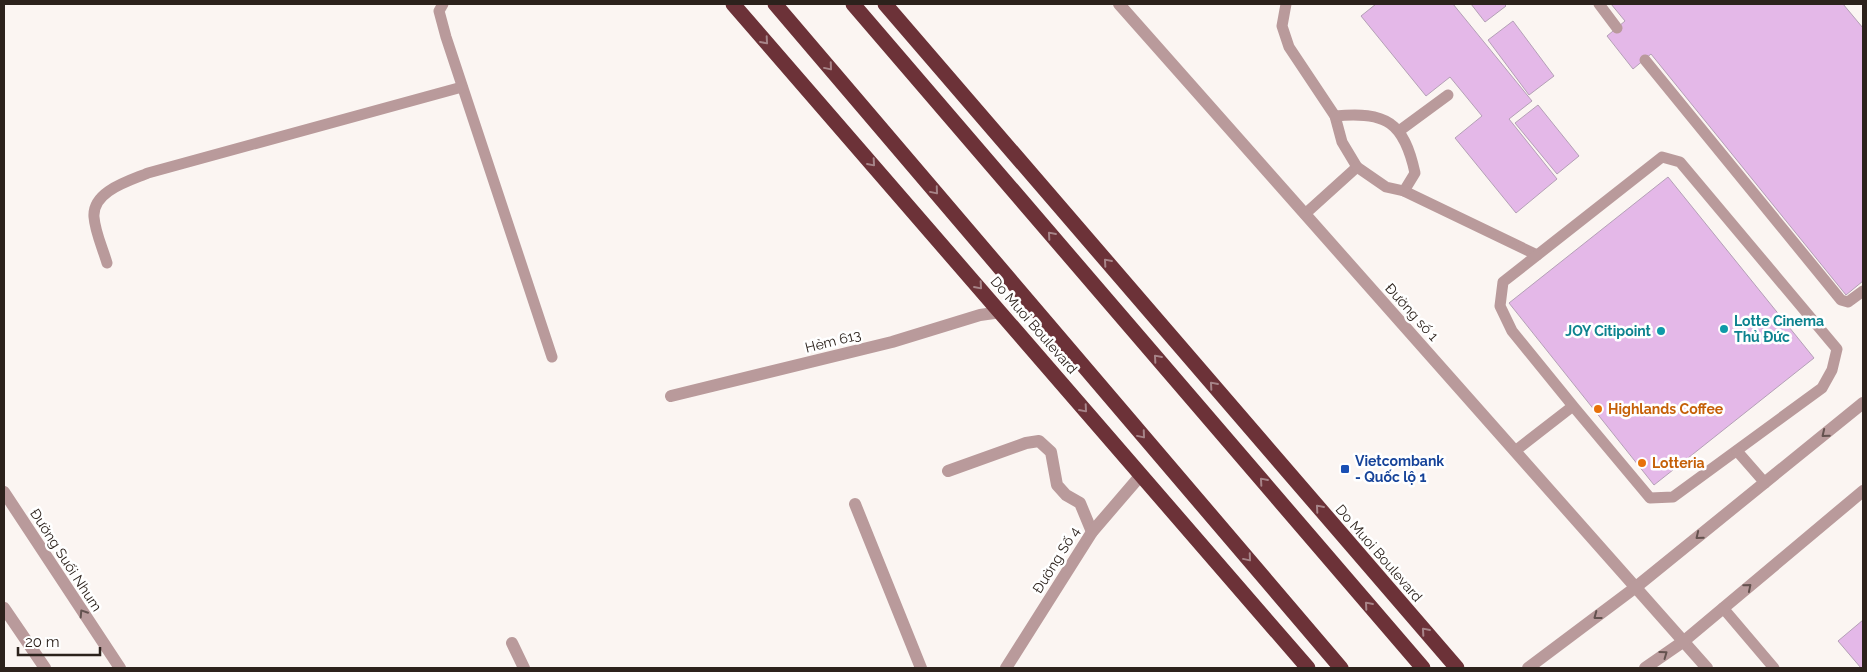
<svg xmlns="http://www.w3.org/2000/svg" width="1867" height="672" font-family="Raleway,sans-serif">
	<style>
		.building { fill: #e4b8e8; stroke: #b4a0b6 }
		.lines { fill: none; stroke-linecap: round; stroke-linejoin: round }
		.lane { stroke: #b99a9b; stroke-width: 11 }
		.street { stroke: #b99a9b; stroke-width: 12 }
		.highway { stroke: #6c3238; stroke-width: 15 }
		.oneway { stroke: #a78488 }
		.oneway2 { stroke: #64524f }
		.culture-dot { fill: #0f9aa8; stroke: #fff; stroke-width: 2 }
		.food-dot { fill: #e8710a; stroke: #fff; stroke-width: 2 }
		.transit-dot { fill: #1a4fb4; stroke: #fff; stroke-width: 2 }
		.labels { text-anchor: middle; stroke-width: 5; stroke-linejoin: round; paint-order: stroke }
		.street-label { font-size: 14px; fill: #2c221c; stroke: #fff }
		.culture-label { font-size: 14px; font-weight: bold; fill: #0d838f; stroke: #fff; text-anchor: start }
		.food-label { font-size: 14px; font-weight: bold; fill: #c56008; stroke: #fff; text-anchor: start }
		.transit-label { font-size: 14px; font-weight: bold; fill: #164399; stroke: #fff; text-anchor: start }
	</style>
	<rect width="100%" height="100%" fill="#fbf5f2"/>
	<!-- building -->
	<g class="building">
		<polygon points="1376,4 1453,4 1532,101 1509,119 1557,179 1516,213 1455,138 1482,116 1450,77 1426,96 1361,16"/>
		<polygon points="1471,4 1504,4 1506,6 1485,22"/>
		<polygon points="1611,4 1843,4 1863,28 1863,281 1846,295 1651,54 1633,69 1607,36 1625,21"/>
		<polygon points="1513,21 1554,76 1529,95 1488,40"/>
		<polygon points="1538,105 1579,156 1557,174 1515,123"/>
		<polygon points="1668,177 1814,358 1654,485 1509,303"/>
		<polygon points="1863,620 1863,668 1861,668 1838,641"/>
	</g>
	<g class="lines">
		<!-- lane -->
		<g class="lane">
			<polyline points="443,4 439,11 446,37 552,357"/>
			<polyline points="1286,4 1282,26 1289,47 1335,116 1342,142 1357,167 1305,214"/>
			<polyline points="1599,4 1617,28"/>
			<polyline points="1645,60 1841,300 1848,302 1863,291"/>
			<path d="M1335 116C1386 111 1404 122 1415 173L1404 191"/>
			<polyline points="1399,131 1448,95"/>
			<polyline points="1357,167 1386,187 1404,191 1537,255"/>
			<path d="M107 263C103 249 95 232 94 217 92 191 129 181 148 173L462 87"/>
			<polyline points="1515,451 1573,406 1512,331 1500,306 1503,282 1662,157 1680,162 1837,349 1832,370 1822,388 1673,497 1650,498 1573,406"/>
			<polyline points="1737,451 1765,483"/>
			<polyline points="1723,608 1774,668"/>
		</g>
		<!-- street -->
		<g class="street">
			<polyline points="1119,4 1707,668"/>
			<polyline points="671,396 892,342 980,315 1001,312"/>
			<polyline points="948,471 1026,443 1039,441 1051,452 1057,485 1066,495 1080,503 1092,532"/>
			<polyline points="4,492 120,668"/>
			<polyline points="855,504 921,668"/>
			<polyline points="4,608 45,668"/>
			<polyline points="512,643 524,668"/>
			<polyline points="1006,668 1092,532 1141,475"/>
			<polyline points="1528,668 1636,587 1863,403"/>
			<polyline points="1645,668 1684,641 1863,491"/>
		</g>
		<!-- highway -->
		<g class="highway">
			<polyline points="733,4 1308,668"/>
			<polyline points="775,4 1341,668"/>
			<polyline points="853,4 1423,668"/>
			<polyline points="885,4 1457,668"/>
		</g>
	</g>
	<!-- one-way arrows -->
	<defs><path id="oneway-chevron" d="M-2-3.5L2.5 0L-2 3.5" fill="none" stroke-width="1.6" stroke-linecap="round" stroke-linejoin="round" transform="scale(1.25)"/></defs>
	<g class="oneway">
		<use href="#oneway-chevron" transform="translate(765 41) rotate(49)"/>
		<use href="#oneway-chevron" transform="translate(829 67) rotate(50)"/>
		<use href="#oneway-chevron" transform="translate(872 163) rotate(49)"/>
		<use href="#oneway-chevron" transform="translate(935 191) rotate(50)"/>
		<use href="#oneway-chevron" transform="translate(1051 235) rotate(-131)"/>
		<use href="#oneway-chevron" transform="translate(1107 262) rotate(-131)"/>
		<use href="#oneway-chevron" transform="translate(979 286) rotate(49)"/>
		<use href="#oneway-chevron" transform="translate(1157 358) rotate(-131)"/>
		<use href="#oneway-chevron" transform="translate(1213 385) rotate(-131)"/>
		<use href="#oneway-chevron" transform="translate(1084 409) rotate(49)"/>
		<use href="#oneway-chevron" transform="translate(1142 435) rotate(50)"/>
		<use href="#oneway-chevron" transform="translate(1263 481) rotate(-131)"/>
		<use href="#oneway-chevron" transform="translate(1319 508) rotate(-131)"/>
		<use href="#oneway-chevron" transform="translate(1248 558) rotate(50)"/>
		<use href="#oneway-chevron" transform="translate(1368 605) rotate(-131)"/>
		<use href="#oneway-chevron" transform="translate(1425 631) rotate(-131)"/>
	</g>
	<g class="oneway2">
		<use href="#oneway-chevron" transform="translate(1825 434) rotate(141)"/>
		<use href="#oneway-chevron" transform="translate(1699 536) rotate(141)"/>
		<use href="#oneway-chevron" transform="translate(1748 587) rotate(-40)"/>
		<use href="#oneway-chevron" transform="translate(83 613) rotate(-123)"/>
		<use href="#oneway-chevron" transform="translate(1597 616) rotate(143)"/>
		<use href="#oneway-chevron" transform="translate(1664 654) rotate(-36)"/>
	</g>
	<!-- markers -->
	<g class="culture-dot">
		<circle cx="1724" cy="329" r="5"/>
		<circle cx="1661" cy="331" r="5"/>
	</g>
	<g class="food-dot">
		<circle cx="1598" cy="409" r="5"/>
		<circle cx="1642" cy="463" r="5"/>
	</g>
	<rect class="transit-dot" x="1340" y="464" width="10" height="10" rx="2.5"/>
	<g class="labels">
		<!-- street labels -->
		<g class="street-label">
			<text transform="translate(1412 312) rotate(48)" y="5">Đường số 1</text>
			<text transform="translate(1034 325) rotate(49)" y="5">Do Muoi Boulevard</text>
			<text transform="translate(833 341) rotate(-14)" y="5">Hẻm 613</text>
			<text transform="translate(1379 553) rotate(49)" y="5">Do Muoi Boulevard</text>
			<text transform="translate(66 560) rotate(57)" y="5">Đường Suối Nhum</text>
			<text transform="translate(1056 560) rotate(-58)" y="5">Đường Số 4</text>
		</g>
		<!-- culture labels -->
		<g class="culture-label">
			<text x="1734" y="326">Lotte Cinema<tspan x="1734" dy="16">Thủ Đức</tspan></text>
			<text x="1651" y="336" text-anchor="end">JOY Citipoint</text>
		</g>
		<!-- food labels -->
		<g class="food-label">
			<text x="1608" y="414">Highlands Coffee</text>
			<text x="1652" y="468">Lotteria</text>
		</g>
		<!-- transit labels -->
		<g class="transit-label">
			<text x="1355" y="466">Vietcombank<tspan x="1355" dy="16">- Quốc lộ 1</tspan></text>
		</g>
	</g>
	<!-- border -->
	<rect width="1867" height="672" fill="none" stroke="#2c221c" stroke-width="10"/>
	<!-- scale -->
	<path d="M18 647v8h82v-8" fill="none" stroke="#2c221c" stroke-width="2.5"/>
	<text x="25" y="647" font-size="15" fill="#2c221c" stroke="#ffffff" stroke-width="4" paint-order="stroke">20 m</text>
</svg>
